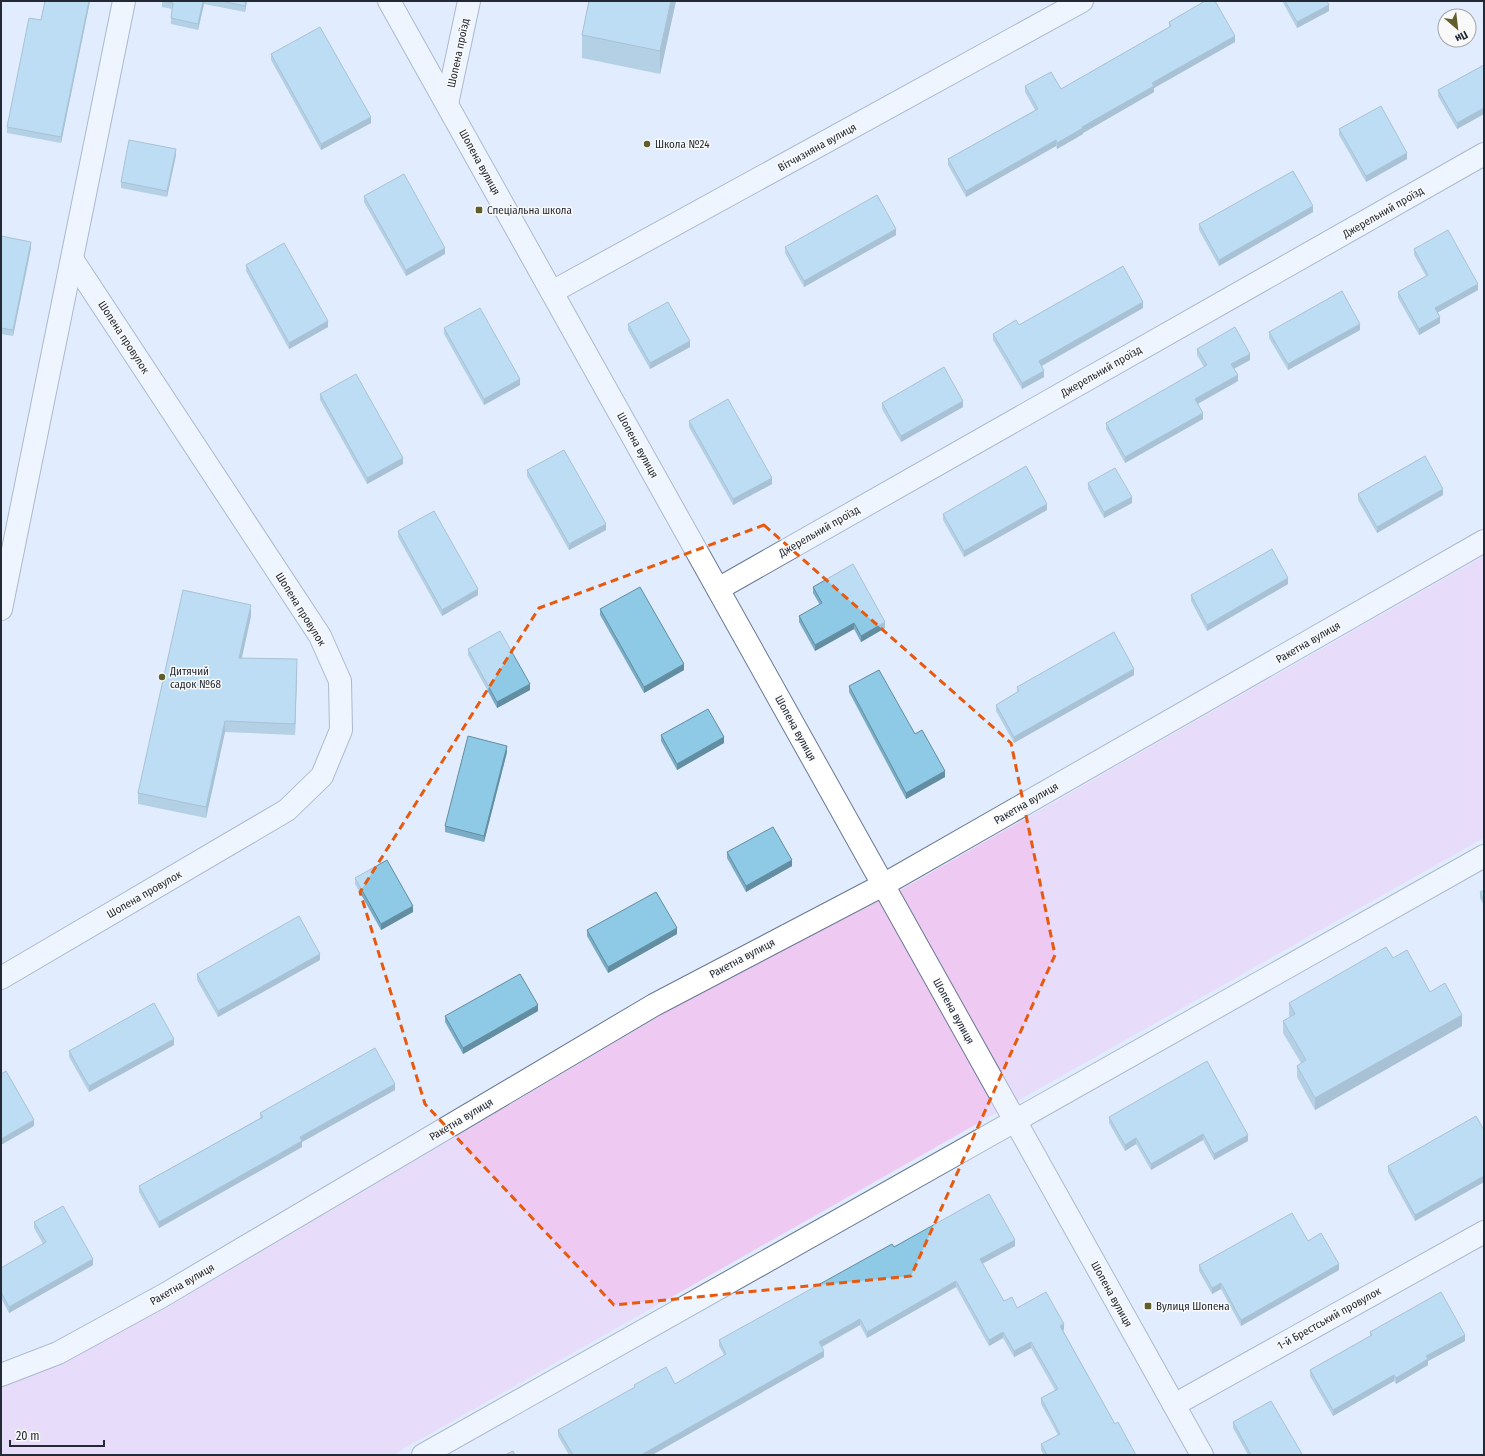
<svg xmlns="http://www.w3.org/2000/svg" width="1485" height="1456" font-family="'Fira Sans Condensed',sans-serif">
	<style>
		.green { fill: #eecaf3 }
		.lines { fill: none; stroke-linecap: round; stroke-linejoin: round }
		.minor-casing { stroke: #687893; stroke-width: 24 }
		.tertiary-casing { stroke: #687893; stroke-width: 24 }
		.minor { stroke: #fff; stroke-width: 22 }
		.tertiary { stroke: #fff; stroke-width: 22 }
		.wall { fill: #7aadc5 }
		.shaded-wall { fill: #638da0 }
		.building { fill: #8ec9e5; stroke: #638da0 }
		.marked { fill: none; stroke: #e8590c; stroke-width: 3; stroke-dasharray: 8 5; stroke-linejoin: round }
		.poi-dot { fill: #605e2b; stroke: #f9f9f9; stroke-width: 1.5 }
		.labels { text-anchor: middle; stroke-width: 3; stroke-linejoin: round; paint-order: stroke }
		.street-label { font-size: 11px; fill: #232a35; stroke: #f9f9f9 }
		.poi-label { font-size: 11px; fill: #232a35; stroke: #f9f9f9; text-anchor: start }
	</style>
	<rect width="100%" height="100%" fill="#e1ecff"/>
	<!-- green -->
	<polygon class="green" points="1484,556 1484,838 989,1117 393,1455 1,1455 1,1386 63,1362 170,1306 661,1015 693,997 904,888"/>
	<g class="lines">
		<defs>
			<g id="minor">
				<polyline points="447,104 469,1"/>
				<polyline points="552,292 1082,1"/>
				<polyline points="718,589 1484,154"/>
				<polyline points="1,609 124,1"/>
				<polyline points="1,978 287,810 322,776 341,730 340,681 320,636 72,259"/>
				<polyline points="1,1375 58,1353 164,1295 654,1005 883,885 1484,541"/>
				<polyline points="1174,1405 1484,1232"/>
				<polyline points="423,1455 1484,856"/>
			</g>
			<polyline id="tertiary" points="389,1 1202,1455"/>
		</defs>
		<!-- minor casing -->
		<use href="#minor" class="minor-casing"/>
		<!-- tertiary casing -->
		<use href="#tertiary" class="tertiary-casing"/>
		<!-- minor -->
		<use href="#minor" class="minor"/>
		<!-- tertiary -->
		<use href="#tertiary" class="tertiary"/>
	</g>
	<!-- wall -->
	<g class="wall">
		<polygon points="45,1 90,1 61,143 7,133 7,127 41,20"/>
		<polygon points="162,1 247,1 245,12 204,4 198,30 171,24 171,18 172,9 162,7"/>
		<polygon points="589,1 676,1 660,74 582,58 582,35"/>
		<polygon points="1282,1 1327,1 1329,11 1297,28"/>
		<polygon points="1169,22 1235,42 1154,88 1154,92 1083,133 1083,134 1057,149 1056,146 966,197 948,165 948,159 1035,110 1025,92 1025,86 1061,89 1169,27"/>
		<polygon points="271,54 371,123 321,150 271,60"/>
		<polygon points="1484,65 1484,114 1457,129 1438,96 1438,90"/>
		<polygon points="1339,129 1407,159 1366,182 1339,135"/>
		<polygon points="176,155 167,197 121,188 121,182"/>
		<polygon points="364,196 445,254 406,276 364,202"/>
		<polygon points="1313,212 1219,266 1199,230 1199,224"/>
		<polygon points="896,235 804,287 785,253 785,247"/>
		<polygon points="1,236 31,248 13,336 1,334"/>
		<polygon points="1414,249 1478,290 1438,312 1440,323 1419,335 1398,298 1398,292 1426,276 1414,255"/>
		<polygon points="246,265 328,327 289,349 246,271"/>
		<polygon points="1143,308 1042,366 1044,377 1022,389 993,340 993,334 1019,325"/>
		<polygon points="628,324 690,347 650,369 628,330"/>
		<polygon points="444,328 520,385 484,405 444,334"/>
		<polygon points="1360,330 1288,370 1269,338 1269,332"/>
		<polygon points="1197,349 1250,360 1234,369 1238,381 1198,404 1203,419 1125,463 1106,429 1106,423 1204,367 1197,355"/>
		<polygon points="320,394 403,464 367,484 320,400"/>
		<polygon points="882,403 963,407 901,442 882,409"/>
		<polygon points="689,421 772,484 733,505 689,427"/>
		<polygon points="527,470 606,530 569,550 527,476"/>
		<polygon points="1088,483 1132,503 1104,518 1088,489"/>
		<polygon points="1358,494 1443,495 1377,533 1358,500"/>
		<polygon points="1047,510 964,557 943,520 943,514"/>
		<polygon points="398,531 478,595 442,616 398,537"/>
		<polygon points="1288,584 1207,631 1191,601 1191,595"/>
		<polygon points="813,587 885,628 861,642 854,629 815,651 799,622 799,616 820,605 813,593"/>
		<polygon points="600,609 684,670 644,693 600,615"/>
		<polygon points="251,616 242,658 297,670 295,735 225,732 206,818 138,804 138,793"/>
		<polygon points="468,649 530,690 497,708 468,655"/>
		<polygon points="1134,675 1014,743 996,711 996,705 1017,692 1017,687"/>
		<polygon points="849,686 915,734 945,777 906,799 849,692"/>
		<polygon points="661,735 724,743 677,770 661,741"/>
		<polygon points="507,752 484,842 445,832 445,826"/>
		<polygon points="727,852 792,866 746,892 727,858"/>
		<polygon points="355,878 413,912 381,930 355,884"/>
		<polygon points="1484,890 1484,906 1480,898 1480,892"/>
		<polygon points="587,930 677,934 608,973 587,936"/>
		<polygon points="1393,958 1430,992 1462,1026 1315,1110 1297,1077 1297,1066 1301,1063 1283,1033 1283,1021 1290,1017 1289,1015 1289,1003"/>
		<polygon points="320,960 218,1017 197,980 197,974"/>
		<polygon points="538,1011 463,1054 445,1022 445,1016"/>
		<polygon points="174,1045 89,1092 69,1057 69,1051"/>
		<polygon points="395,1090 302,1142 302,1147 159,1228 139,1192 139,1186 260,1118 260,1113"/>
		<polygon points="1109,1117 1248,1141 1214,1160 1203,1140 1151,1170 1136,1144 1125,1151 1109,1123"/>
		<polygon points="1484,1130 1484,1182 1415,1221 1388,1172 1388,1166"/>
		<polygon points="34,1222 93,1265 9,1313 1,1298 1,1268 43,1244 34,1228"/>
		<polygon points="1308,1241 1339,1270 1241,1326 1221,1289 1212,1294 1199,1271 1199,1265"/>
		<polygon points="1015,1246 982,1264 1004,1301 1064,1330 1063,1330 1115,1424 1136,1455 1044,1455 1041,1450 1041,1444 1058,1435 1041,1404 1041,1398 1055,1390 1031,1348 1014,1357 1003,1338 989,1346 956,1287 867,1338 860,1325 822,1347 824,1357 652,1455 569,1455 558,1436 558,1430 634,1388 634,1385 675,1384 724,1355 719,1346 719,1340 894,1247"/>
		<polygon points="1370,1332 1465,1341 1428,1361 1428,1365 1396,1384 1394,1381 1333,1416 1310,1376 1310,1370 1370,1336"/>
		<polygon points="1233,1422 1302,1455 1248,1455 1233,1428"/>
	</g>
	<!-- shaded-wall -->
	<g class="shaded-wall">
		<polygon points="89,1 90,1 61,143 61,137"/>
		<polygon points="203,1 204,1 204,4 198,30 198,24"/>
		<polygon points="246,1 247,1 245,12 245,6"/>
		<polygon points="671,1 676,1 660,74 660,51"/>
		<polygon points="1329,5 1329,11 1297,28 1297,22"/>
		<polygon points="1235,36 1235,42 1154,88 1154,92 1083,133 1083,134 1057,149 1057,143 1152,83"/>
		<polygon points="1484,108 1484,114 1457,129 1457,123"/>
		<polygon points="371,117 371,123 321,150 321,144"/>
		<polygon points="1056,140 1056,146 966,197 966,191"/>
		<polygon points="176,149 176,155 167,197 167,191"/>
		<polygon points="1407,153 1407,159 1366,182 1366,176"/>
		<polygon points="1313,206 1313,212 1219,266 1219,260"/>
		<polygon points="896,229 896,235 804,287 804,281"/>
		<polygon points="31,242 31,248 13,336 13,330"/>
		<polygon points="445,248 445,254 406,276 406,270"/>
		<polygon points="1478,284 1478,290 1435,314 1435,308"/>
		<polygon points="1143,302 1143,308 1039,367 1039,361"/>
		<polygon points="1440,317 1440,323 1419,335 1419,329"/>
		<polygon points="328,321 328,327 289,349 289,343"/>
		<polygon points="1360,324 1360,330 1288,370 1288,364"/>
		<polygon points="690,341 690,347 650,369 650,363"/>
		<polygon points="1250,354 1250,360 1231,370 1231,364"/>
		<polygon points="1044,371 1044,377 1022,389 1022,383"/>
		<polygon points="1238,375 1238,381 1195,405 1195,399"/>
		<polygon points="520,379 520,385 484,405 484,399"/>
		<polygon points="963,401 963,407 901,442 901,436"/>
		<polygon points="1203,413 1203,419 1125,463 1125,457"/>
		<polygon points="403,458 403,464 367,484 367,478"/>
		<polygon points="772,478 772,484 733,505 733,499"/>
		<polygon points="1443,489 1443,495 1377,533 1377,527"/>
		<polygon points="1132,497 1132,503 1104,518 1104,512"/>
		<polygon points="1047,504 1047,510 964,557 964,551"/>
		<polygon points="606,524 606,530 569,550 569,544"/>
		<polygon points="1288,578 1288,584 1207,631 1207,625"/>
		<polygon points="478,589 478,595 442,616 442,610"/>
		<polygon points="251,605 251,616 239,669 239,658"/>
		<polygon points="885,622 885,628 861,642 861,636"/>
		<polygon points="854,623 854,629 815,651 815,645"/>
		<polygon points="297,659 297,670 295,735 295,724"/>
		<polygon points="684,664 684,670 644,693 644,687"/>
		<polygon points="1134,669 1134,675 1014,743 1014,737"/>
		<polygon points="530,684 530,690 497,708 497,702"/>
		<polygon points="225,721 225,732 206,818 206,807"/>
		<polygon points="724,737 724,743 677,770 677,764"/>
		<polygon points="507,746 507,752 484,842 484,836"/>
		<polygon points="945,771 945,777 906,799 906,793"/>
		<polygon points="792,860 792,866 746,892 746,886"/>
		<polygon points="413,906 413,912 381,930 381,924"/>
		<polygon points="677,928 677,934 608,973 608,967"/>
		<polygon points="320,954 320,960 218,1017 218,1011"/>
		<polygon points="538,1005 538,1011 463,1054 463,1048"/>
		<polygon points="1462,1015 1462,1026 1315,1110 1315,1098"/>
		<polygon points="174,1039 174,1045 89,1092 89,1086"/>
		<polygon points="395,1084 395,1090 302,1142 302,1147 159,1228 159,1222 300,1137"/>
		<polygon points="34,1120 34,1126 1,1145 1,1139"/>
		<polygon points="1203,1134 1203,1140 1151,1170 1151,1164"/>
		<polygon points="1248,1135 1248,1141 1214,1160 1214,1154"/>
		<polygon points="1136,1138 1136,1144 1125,1151 1125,1145"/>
		<polygon points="1484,1176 1484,1182 1415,1221 1415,1215"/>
		<polygon points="1015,1240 1015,1246 980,1265 980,1259"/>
		<polygon points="93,1259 93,1265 9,1313 9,1307"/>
		<polygon points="1339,1264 1339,1270 1241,1326 1241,1320"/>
		<polygon points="956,1281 956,1287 867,1338 867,1332"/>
		<polygon points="1221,1283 1221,1289 1212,1294 1212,1288"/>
		<polygon points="860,1319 860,1325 819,1348 819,1342"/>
		<polygon points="1064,1324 1064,1330 1060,1332 1060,1326"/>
		<polygon points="1003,1332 1003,1338 989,1346 989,1340"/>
		<polygon points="1465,1335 1465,1341 1428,1361 1428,1365 1396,1384 1396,1378 1426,1356"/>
		<polygon points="1031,1342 1031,1348 1014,1357 1014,1351"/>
		<polygon points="824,1351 824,1357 652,1455 641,1455"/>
		<polygon points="1394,1375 1394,1381 1333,1416 1333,1410"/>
	</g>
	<!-- building -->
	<g class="building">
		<polygon points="45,1 89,1 61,137 7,127 29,18 41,20"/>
		<polygon points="163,1 203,1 198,24 171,18 173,3"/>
		<polygon points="221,1 246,1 245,6"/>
		<polygon points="589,1 671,1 660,51 582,35"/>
		<polygon points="1205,1 1215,1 1235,36 1152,83 1154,86 1082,127 1083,128 1057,143 1056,140 966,191 948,159 1038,109 1025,86 1051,72 1061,89 1171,26 1169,22"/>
		<polygon points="1285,1 1327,1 1329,5 1297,22"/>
		<polygon points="320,27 371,117 321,144 271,54"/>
		<polygon points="1484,65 1484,108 1457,123 1438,90"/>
		<polygon points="1381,106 1407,153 1366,176 1339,129"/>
		<polygon points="129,140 176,149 167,191 121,182"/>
		<polygon points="1293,171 1313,206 1219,260 1199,224"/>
		<polygon points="404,174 445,248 406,270 364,196"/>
		<polygon points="877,195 896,229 804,281 785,247"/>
		<polygon points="1448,230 1478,284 1435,308 1440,317 1419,329 1398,292 1428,275 1414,249"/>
		<polygon points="1,236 31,242 13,330 1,328"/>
		<polygon points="284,243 328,321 289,343 246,265"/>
		<polygon points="1123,266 1143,302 1039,361 1044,371 1022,383 993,334 1016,320 1019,325"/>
		<polygon points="1342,291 1360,324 1288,364 1269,332"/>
		<polygon points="668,302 690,341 650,363 628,324"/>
		<polygon points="480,308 520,379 484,399 444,328"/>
		<polygon points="1235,327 1250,354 1231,364 1238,375 1195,399 1203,413 1125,457 1106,423 1207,365 1197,349"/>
		<polygon points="944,367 963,401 901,436 882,403"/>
		<polygon points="356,374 403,458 367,478 320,394"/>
		<polygon points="728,399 772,478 733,499 689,421"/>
		<polygon points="564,450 606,524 569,544 527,470"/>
		<polygon points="1425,456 1443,489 1377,527 1358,494"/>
		<polygon points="1026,466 1047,504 964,551 943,514"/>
		<polygon points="1115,468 1132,497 1104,512 1088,483"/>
		<polygon points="434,511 478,589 442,610 398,531"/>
		<polygon points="1272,549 1288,578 1207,625 1191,595"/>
		<polygon points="853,564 885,622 861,636 854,623 815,645 799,616 822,603 813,587"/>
		<polygon points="640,587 684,664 644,687 600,609"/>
		<polygon points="183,590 251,605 239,658 297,659 295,724 225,721 206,807 138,793"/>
		<polygon points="500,631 530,684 497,702 468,649"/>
		<polygon points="1114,632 1134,669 1014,737 996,705 1019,691 1017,687"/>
		<polygon points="879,670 915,734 922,730 945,771 906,793 849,686"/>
		<polygon points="708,709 724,737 677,764 661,735"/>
		<polygon points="468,736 507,746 484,836 445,826"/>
		<polygon points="773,827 792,860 746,886 727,852"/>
		<polygon points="387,860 413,906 381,924 355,878"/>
		<polygon points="1484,890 1484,900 1480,892"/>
		<polygon points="656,892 677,928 608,967 587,930"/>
		<polygon points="299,916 320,954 218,1011 197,974"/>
		<polygon points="1386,947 1393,958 1407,950 1430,992 1445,983 1462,1015 1315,1098 1297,1066 1306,1060 1283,1021 1295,1014 1289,1003"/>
		<polygon points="520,974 538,1005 463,1048 445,1016"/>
		<polygon points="154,1003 174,1039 89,1086 69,1051"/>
		<polygon points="375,1048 395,1084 300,1137 302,1141 159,1222 139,1186 263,1117 260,1113"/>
		<polygon points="1207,1061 1248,1135 1214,1154 1203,1134 1151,1164 1136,1138 1125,1145 1109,1117"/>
		<polygon points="6,1071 34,1120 1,1139 1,1074"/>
		<polygon points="1476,1116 1484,1130 1484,1176 1415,1215 1388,1166"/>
		<polygon points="989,1194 1015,1240 980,1259 1004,1301 1012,1297 1017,1308 1046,1292 1064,1324 1060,1326 1115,1424 1118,1422 1136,1455 1047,1455 1041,1444 1060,1434 1041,1398 1058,1389 1031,1342 1014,1351 1003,1332 989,1340 956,1281 867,1332 860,1319 819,1342 824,1351 641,1455 573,1455 558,1430 635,1387 634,1385 666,1367 675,1384 726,1354 719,1340 892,1244 894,1247"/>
		<polygon points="63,1206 93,1259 9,1307 1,1292 1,1268 46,1242 34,1222"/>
		<polygon points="1292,1213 1308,1241 1321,1233 1339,1264 1241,1320 1221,1283 1212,1288 1199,1265"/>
		<polygon points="1441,1292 1465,1335 1426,1356 1428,1359 1396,1378 1394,1375 1333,1410 1310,1370 1372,1335 1370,1332"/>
		<polygon points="1271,1401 1302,1454 1301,1455 1251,1455 1233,1422"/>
		<polygon points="513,1451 515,1455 505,1455"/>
	</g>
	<!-- marked area -->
	<path d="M0 0H1485V1456H0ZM764 525 1011 743 1055 955 911 1276 614 1305 425 1104 360 892 539 608Z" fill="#e1ecff" fill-opacity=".55" fill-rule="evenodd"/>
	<path class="marked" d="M764 525 1011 743 1055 955 911 1276 614 1305 425 1104 360 892 539 608Z"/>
	<!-- markers -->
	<g class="poi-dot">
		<circle cx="647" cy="144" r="4"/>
		<rect x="475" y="206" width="8" height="8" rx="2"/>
		<circle cx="162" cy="677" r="4"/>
		<rect x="1144" y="1302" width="8" height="8" rx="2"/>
	</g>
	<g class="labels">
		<!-- street labels -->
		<g class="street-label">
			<text transform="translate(458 53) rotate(-78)" y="4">Шопена проїзд</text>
			<text transform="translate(817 147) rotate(-29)" y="4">Вітчизняна вулиця</text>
			<text transform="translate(480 162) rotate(61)" y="4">Шопена вулиця</text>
			<text transform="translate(1383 212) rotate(-30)" y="4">Джерельний проїзд</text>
			<text transform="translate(124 337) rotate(57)" y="4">Шопена провулок</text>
			<text transform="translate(1101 371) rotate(-30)" y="4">Джерельний проїзд</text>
			<text transform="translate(638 445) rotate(61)" y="4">Шопена вулиця</text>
			<text transform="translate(819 531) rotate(-30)" y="4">Джерельний проїзд</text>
			<text transform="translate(301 609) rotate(58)" y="4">Шопена провулок</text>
			<text transform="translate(1308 642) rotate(-30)" y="4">Ракетна вулиця</text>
			<text transform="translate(796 728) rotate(61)" y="4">Шопена вулиця</text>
			<text transform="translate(1026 803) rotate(-30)" y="4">Ракетна вулиця</text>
			<text transform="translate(144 894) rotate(-30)" y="4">Шопена провулок</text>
			<text transform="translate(742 958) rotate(-28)" y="4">Ракетна вулиця</text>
			<text transform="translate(954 1011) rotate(61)" y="4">Шопена вулиця</text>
			<text transform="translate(461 1119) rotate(-31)" y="4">Ракетна вулиця</text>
			<text transform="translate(182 1284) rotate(-30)" y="4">Ракетна вулиця</text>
			<text transform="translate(1112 1294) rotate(61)" y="4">Шопена вулиця</text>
			<text transform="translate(1329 1318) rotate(-29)" y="4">1-й Брестський провулок</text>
		</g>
		<!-- poi labels -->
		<g class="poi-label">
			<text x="655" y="148">Школа №24</text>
			<text x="487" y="214">Спеціальна школа</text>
			<text x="170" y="675">Дитячий<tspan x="170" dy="13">садок №68</tspan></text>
			<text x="1156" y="1310">Вулиця Шопена</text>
		</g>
	</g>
	<!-- border -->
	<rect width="1485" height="1456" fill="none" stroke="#232a35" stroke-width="4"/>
	<!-- north arrow -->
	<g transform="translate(1457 28) rotate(152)"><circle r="19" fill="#f9f9f9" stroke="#a3a6ab"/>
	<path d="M0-3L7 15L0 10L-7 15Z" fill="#605e2b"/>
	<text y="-6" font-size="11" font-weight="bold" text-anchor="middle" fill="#232a35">Пн</text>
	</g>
	<!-- scale -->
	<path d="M10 1440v6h94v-6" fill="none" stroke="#232a35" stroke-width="2"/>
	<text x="16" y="1440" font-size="12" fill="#232a35" stroke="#f9f9f9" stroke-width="3" paint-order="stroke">20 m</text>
</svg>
